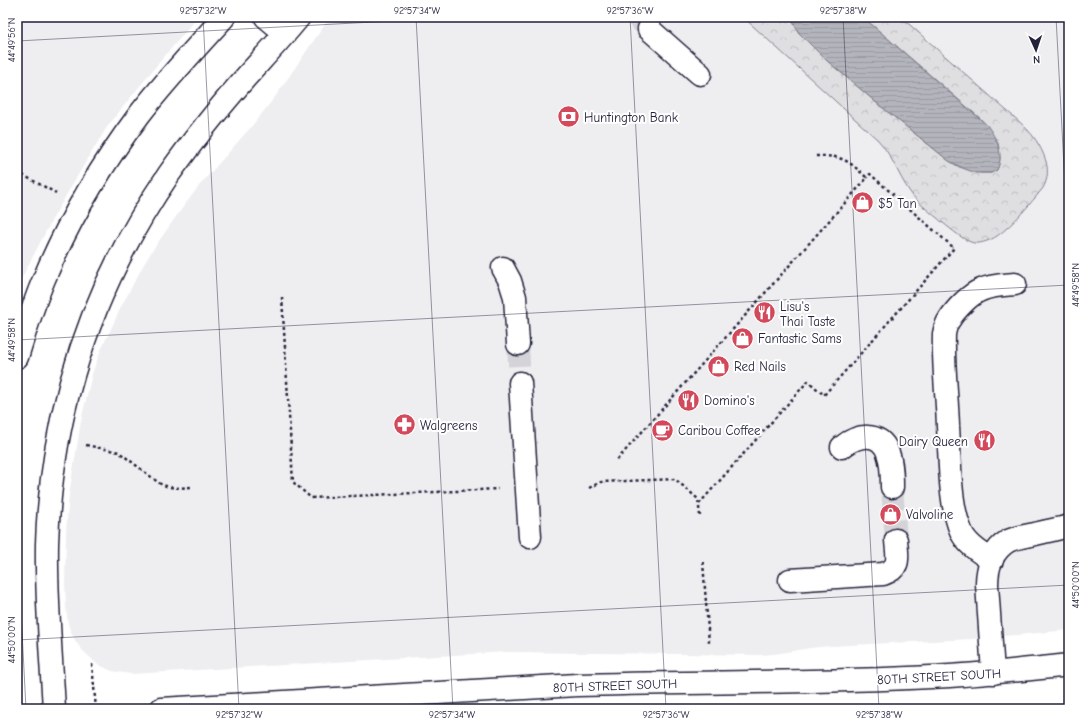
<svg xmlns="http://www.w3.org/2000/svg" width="1086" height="726" font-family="'Comic Neue',sans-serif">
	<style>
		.built { fill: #eeeef1 }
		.forest { fill: url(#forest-crowns); stroke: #80808e }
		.water { fill: url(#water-rules); stroke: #7a7a88 }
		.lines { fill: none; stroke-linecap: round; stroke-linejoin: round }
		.minor-tunnel { stroke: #d3d3d8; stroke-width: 22; stroke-dasharray: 22 11; stroke-linecap: butt }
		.minor-casing { stroke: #22223b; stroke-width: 25 }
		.major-casing { stroke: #22223b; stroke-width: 25 }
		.path { stroke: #22223b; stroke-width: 2.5; stroke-dasharray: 3 3; stroke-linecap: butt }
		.minor { stroke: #fff; stroke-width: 22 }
		.major { stroke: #fff; stroke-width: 22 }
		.ticks { fill: none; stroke: #22223b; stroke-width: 1; stroke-opacity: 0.45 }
		.labels { text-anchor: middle; stroke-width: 4; stroke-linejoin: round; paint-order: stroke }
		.poi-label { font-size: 13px; fill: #22223b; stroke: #fff; text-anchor: start }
		.street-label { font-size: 13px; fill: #22223b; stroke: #fff }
		.neatline { fill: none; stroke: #22223b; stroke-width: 1.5 }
		.ticks-label { font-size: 10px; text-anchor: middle; fill: #22223b }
	</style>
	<defs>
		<pattern id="forest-crowns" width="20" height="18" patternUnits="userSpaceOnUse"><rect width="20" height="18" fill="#dfdfe2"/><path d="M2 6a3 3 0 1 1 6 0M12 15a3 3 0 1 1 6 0" fill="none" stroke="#bfbfc3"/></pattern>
		<pattern id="water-rules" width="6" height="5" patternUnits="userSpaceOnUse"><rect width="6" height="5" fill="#b4b4bc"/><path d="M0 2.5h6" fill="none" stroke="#9a9aa2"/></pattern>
	</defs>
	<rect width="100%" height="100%" fill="#fff"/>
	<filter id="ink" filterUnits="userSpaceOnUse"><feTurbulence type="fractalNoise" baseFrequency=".025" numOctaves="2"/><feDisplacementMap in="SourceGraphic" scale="8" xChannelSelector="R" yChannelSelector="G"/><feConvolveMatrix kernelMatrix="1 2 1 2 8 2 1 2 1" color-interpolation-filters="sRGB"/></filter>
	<g filter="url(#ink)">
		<!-- built -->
		<g class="built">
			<polygon points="17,17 198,17 147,77 107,127 78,175 53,218 17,287"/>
			<polygon points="330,17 1069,17 1069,630 972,639 830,646 810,648 781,653 763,655 506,652 131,674 112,671 97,664 83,651 76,642 70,630 68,623 66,608 65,584 66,532 69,495 81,421 92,374 100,352 122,305 144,264 152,251 175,218 199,186 251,127 275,97"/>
		</g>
		<!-- forest -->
		<path class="forest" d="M743 17H791L793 22 799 33 825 59 878 104 949 161 959 167 981 173H991L997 170 998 167 1000 159 999 149 998 143 981 119 863 17H901C933 46 966 74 998 103 1012 116 1031 129 1040 147 1047 160 1051 174 1043 188 1031 203 1012 226 997 236 991 240 981 244 974 243 964 241 951 229 943 223 932 213 918 204 910 192 898 175 892 155 878 140Z"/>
		<!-- water -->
		<path class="water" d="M791 17H863L987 125C996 138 1005 154 997 170L991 173H976L965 169 949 161 878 104 825 59 799 33 793 22Z"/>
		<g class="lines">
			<!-- minor-tunnel -->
			<g class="minor-tunnel">
				<polyline points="636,17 649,29"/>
				<polyline points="518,344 520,383"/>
				<polyline points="892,487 896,540"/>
			</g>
			<defs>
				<g id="minor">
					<polyline points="266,17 285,33"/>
					<polyline points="649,29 700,74"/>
					<polyline points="503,268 510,281 515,297 518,344"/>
					<path d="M17 357C25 331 33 305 44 279 68 221 101 166 139 115 165 81 195 49 224 17"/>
					<polyline points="520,383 530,537"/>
					<path d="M842 447C857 435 880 430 888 453 892 463 892 476 892 487"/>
					<path d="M992 560C980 553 966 544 961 531 949 504 950 456 948 426 947 396 943 365 944 334 945 329 946 324 949 320 955 310 970 294 981 290 991 285 1004 285 1015 284"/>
					<path d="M790 580 883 574C902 568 897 556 896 540"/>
					<path d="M993 673 987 584C987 567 993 550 1008 541 1017 537 1026 536 1035 534 1047 531 1058 529 1069 526"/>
					<path d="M54 709C51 654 46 599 47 544 51 409 93 285 169 174 193 140 219 108 246 77 264 57 282 38 299 17"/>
				</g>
				<path id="major" d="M161 709 577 685C695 682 813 683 931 677 977 675 1023 670 1069 665"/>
			</defs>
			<!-- minor casing -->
			<use href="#minor" class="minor-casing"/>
			<!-- major casing -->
			<use href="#major" class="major-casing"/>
			<!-- path -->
			<g class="path">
				<polyline points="17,172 56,193"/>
				<polyline points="282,297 293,482 311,498 498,489"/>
				<path d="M86 445 119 452 159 483C170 489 179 488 191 487"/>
				<path d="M617 460 867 178C848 160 842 155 814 156"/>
				<polyline points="589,488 601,482 675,479 698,499 700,516"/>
				<polyline points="699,504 808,381 824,395 954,248 870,174 867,178"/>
				<polyline points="703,562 709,643"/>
				<polyline points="92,664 96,709"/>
			</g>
			<!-- minor -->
			<use href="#minor" class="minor"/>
			<!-- major -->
			<use href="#major" class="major"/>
		</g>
	</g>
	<!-- ticks -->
	<path class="ticks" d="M203 17 239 709M416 17 453 709M630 17 666 709M843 17 879 709M1056 17 1069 260M17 41 467 17M17 340 1069 285M17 533 26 709M17 640 1069 585"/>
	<!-- icons -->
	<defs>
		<symbol id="bank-disc" viewBox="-11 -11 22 22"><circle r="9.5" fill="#d1495b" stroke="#fff"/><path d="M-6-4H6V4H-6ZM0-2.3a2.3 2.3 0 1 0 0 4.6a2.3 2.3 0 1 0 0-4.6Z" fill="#fff"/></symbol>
		<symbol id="shop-disc" viewBox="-11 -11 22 22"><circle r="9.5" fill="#d1495b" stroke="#fff"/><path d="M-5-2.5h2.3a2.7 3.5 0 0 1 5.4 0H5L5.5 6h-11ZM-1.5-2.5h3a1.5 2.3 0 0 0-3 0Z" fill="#fff"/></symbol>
		<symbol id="restaurant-disc" viewBox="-11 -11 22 22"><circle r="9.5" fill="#d1495b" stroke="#fff"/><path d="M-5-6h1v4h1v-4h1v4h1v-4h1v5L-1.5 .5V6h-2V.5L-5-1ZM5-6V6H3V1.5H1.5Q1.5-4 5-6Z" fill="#fff"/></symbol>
		<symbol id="pharmacy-disc" viewBox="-11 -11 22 22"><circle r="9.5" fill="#d1495b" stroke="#fff"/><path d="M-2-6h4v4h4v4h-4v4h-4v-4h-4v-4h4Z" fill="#fff"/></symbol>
		<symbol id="cafe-disc" viewBox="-11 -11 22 22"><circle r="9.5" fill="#d1495b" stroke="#fff"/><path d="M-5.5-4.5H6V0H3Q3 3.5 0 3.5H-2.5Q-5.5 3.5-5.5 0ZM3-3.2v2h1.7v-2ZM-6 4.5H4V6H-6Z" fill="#fff"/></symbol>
	</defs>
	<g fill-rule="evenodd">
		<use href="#bank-disc" x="556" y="104" width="25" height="25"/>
		<use href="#shop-disc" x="850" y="190" width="25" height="25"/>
		<use href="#restaurant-disc" x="752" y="300" width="25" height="25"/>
		<use href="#shop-disc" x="730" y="326" width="25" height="25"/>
		<use href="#shop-disc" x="706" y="354" width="25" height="25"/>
		<use href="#restaurant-disc" x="676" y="388" width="25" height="25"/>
		<use href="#pharmacy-disc" x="392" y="412" width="25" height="25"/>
		<use href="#cafe-disc" x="650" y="418" width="25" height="25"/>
		<use href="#restaurant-disc" x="972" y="428" width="25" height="25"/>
		<use href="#shop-disc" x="878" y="502" width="25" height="25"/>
	</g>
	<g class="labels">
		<!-- poi labels -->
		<g class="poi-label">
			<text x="584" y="122">Huntington Bank</text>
			<text x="878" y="208">$5 Tan</text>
			<text x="780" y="311">Lisu's<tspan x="780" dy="15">Thai Taste</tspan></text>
			<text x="758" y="343">Fantastic Sams</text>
			<text x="734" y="371">Red Nails</text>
			<text x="704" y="405">Domino's</text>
			<text x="420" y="430">Walgreens</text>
			<text x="678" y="435">Caribou Coffee</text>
			<text x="968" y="446" text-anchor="end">Dairy Queen</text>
			<text x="906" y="519">Valvoline</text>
		</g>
		<!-- street labels -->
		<g class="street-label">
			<text transform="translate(939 676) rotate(-3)" y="5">80TH STREET SOUTH</text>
			<text transform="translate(615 685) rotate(-2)" y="5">80TH STREET SOUTH</text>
		</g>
	</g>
	<!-- margin -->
	<rect width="1086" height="726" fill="none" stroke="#fff" stroke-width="44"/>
	<!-- north arrow -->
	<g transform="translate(1036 50) rotate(177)" stroke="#ffffff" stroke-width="3" paint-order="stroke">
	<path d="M0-3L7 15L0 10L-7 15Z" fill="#22223b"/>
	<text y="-6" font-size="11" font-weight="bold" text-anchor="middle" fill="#22223b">N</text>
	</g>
	<rect x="22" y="22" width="1042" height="682" class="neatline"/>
	<g class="ticks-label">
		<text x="203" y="14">92°57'32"W</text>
		<text x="417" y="14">92°57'34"W</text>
		<text x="630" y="14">92°57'36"W</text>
		<text x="843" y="14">92°57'38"W</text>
		<text transform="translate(11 40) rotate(-90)" y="4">44°49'56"N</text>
		<text transform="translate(1075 285) rotate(-90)" y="4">44°49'58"N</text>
		<text transform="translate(11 340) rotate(-90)" y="4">44°49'58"N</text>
		<text transform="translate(1075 585) rotate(-90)" y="4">44°50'00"N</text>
		<text transform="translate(11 640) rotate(-90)" y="4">44°50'00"N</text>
		<text x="239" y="718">92°57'32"W</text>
		<text x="452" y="718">92°57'34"W</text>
		<text x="666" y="718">92°57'36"W</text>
		<text x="879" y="718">92°57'38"W</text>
	</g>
</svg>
